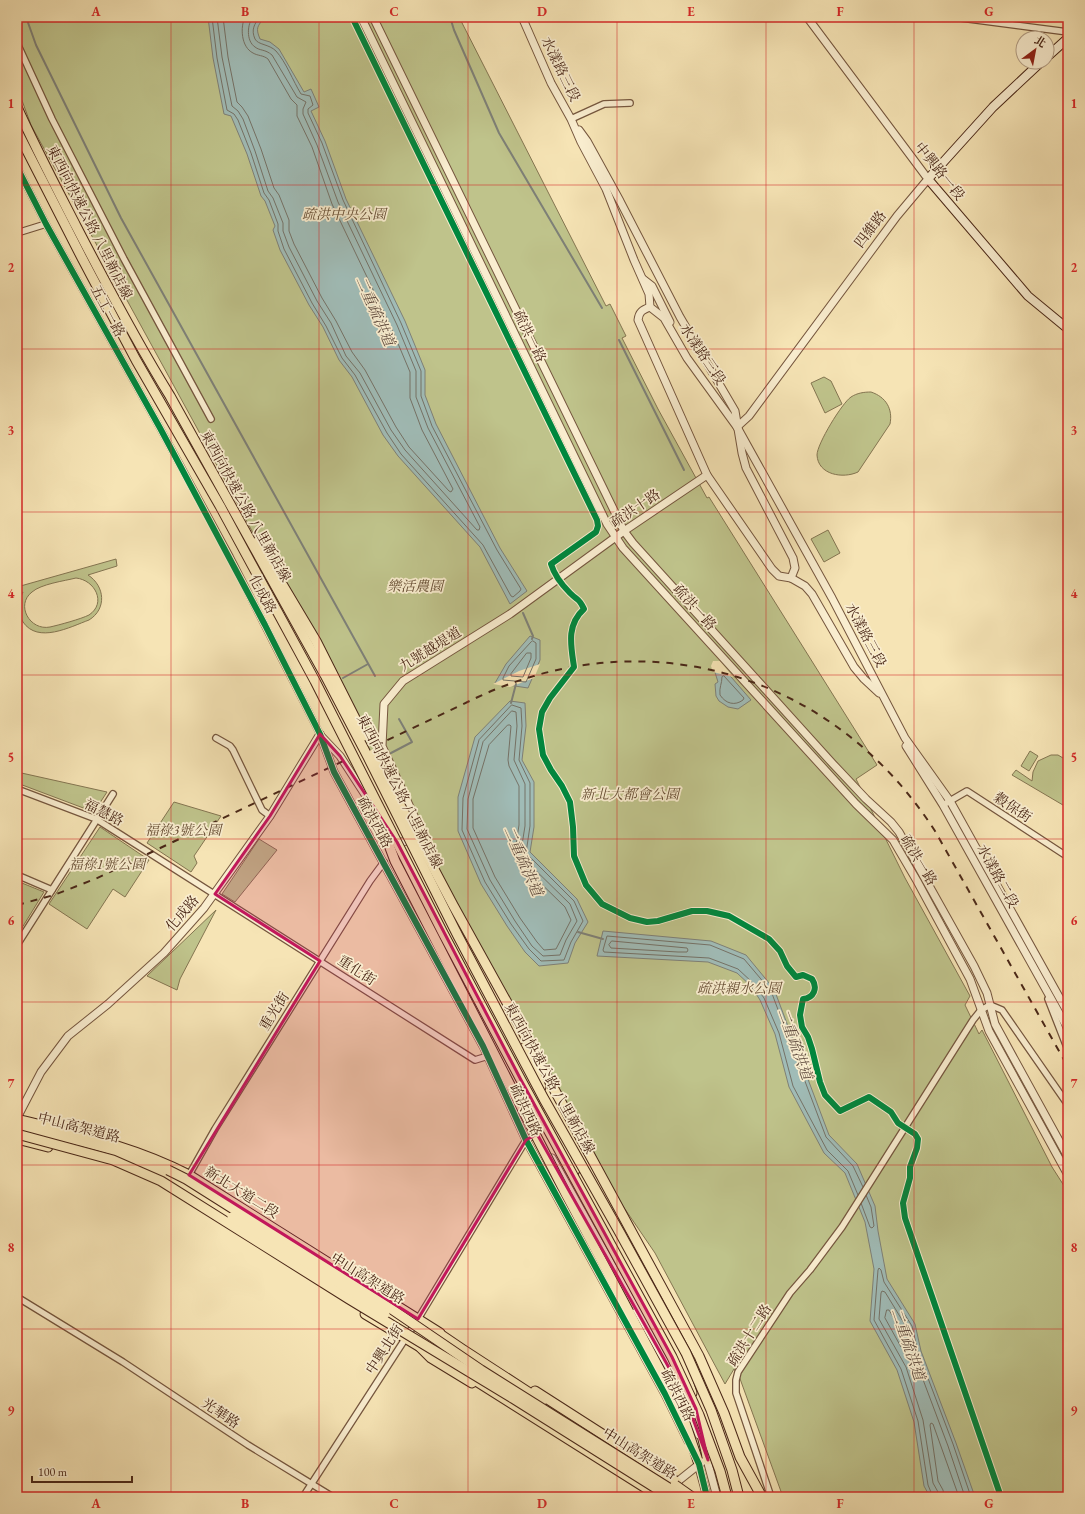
<svg xmlns="http://www.w3.org/2000/svg" width="1085" height="1514" font-family="'EB Garamond','Noto Serif TC',serif">
	<style>
		.green { fill: #bfc38b; stroke: #847551; fill-rule: evenodd }
		.water { fill: #a0bcb7; stroke: #7e8077 }
		.pier { fill: #f6e4b5 }
		.lines { fill: none; stroke-linecap: round; stroke-linejoin: round }
		.shore { stroke: #757267; stroke-width: 1 }
		.stream { stroke: #7e8077; stroke-width: 2 }
		.minor-casing { stroke: #75563e; stroke-width: 8 }
		.tertiary-casing { stroke: #75563e; stroke-width: 9 }
		.secondary-casing { stroke: #4a2717; stroke-width: 10 }
		.primary-casing { stroke: #4a2717; stroke-width: 11 }
		.trunk-casing { stroke: #4a2717; stroke-width: 11 }
		.minor { stroke: #f9edcf; stroke-width: 5.5 }
		.tertiary { stroke: #f9edcf; stroke-width: 7 }
		.secondary { stroke: #f9edcf; stroke-width: 8 }
		.primary { stroke: #f6e4b5; stroke-width: 9 }
		.trunk { stroke: #f6e4b5; stroke-width: 9 }
		.rail { stroke: #4a2717; stroke-width: 2; stroke-dasharray: 7 7; stroke-linecap: butt }
		.trunk-bridge-casing { stroke: #4a2717; stroke-width: 11; stroke-linecap: butt }
		.trunk-bridge { stroke: #f6e4b5; stroke-width: 9 }
		.cycleway-casing { stroke: #f9edcf; stroke-width: 8 }
		.cycleway { stroke: #00873e; stroke-width: 6 }
		.marked { fill: #c2185b; fill-opacity: 0.2; stroke: #c2185b; stroke-width: 3; stroke-linejoin: round }
		.grid { fill: none; stroke: #d62828; stroke-width: 1; stroke-opacity: 0.55 }
		.labels { text-anchor: middle; stroke-width: 3.5; stroke-linejoin: round; paint-order: stroke }
		.street-label { font-size: 14px; fill: #4a2717; stroke: #f9edcf }
		.park-label { font-size: 14px; font-style: italic; fill: #674e34; stroke: #f9edcf }
		.water-label { font-size: 15px; font-style: italic; fill: #604c3f; stroke: #f9edcf }
		.neatline { fill: none; stroke: #d62828; stroke-width: 1.5 }
		.grid-label { font-size: 13px; text-anchor: middle; font-weight: bold; fill: #d62828 }
	</style>
	<rect width="100%" height="100%" fill="#f6e4b5"/>
	<filter id="stains"><feTurbulence type="fractalNoise" baseFrequency=".005" numOctaves="4"/><feColorMatrix values="0 0 0 0 .2 0 0 0 0 .09 0 0 0 0 .02 0 0 0 .5 -.17"/></filter>
	<radialGradient id="worn" r=".72"><stop offset=".6" stop-color="#630" stop-opacity="0"/><stop offset="1" stop-color="#630" stop-opacity=".3"/></radialGradient>
	<!-- green -->
	<g class="green">
		<polygon points="17,17 459,17 606,306 610,304 626,336 622,338 658,409 707,498 709,497 877,765 856,779 905,878 970,996 965,1005 979,1034 982,1030 1052,1167 1068,1192 1068,1497 783,1497 739,1376 734,1369 725,1384 655,1253 575,1136 197,428 31,125 17,87"/>
		<polygon points="824,377 831,381 842,404 825,413 811,383"/>
		<path d="M871 392C886 397 893 409 890 424L858 472C843 479 818 475 817 455 817 444 842 403 851 397 857 393 864 392 871 392Z"/>
		<polygon points="828,530 840,553 824,562 811,539"/>
		<path d="M116 559 117 566 88 575C105 586 107 609 89 620 70 627 38 644 23 622 17 612 18 602 23 592L17 594V587ZM76 578C95 580 107 603 89 615 81 619 59 625 50 627 30 631 15 605 32 592 41 584 64 581 76 578Z"/>
		<polygon points="1030,751 1038,756 1029,771 1021,766"/>
		<polygon points="1051,755 1058,755 1068,761 1068,808 1012,775 1016,770 1032,781 1033,772 1038,761"/>
		<polygon points="17,772 107,792 94,812 17,783"/>
		<polygon points="174,802 221,816 194,856 197,863 191,872 147,843"/>
		<polygon points="100,827 149,860 125,897 113,889 87,929 49,904"/>
		<polygon points="259,839 277,850 235,902 222,894"/>
		<polygon points="17,881 44,892 17,936"/>
		<polygon points="216,910 180,979 177,990 147,976"/>
	</g>
	<!-- water -->
	<g class="water">
		<path d="M208 17H264C258 27 255 27 260 39L270 42 279 49 304 92 311 89 319 107 311 111 325 141 346 199 405 321 425 370V395L436 424 500 548 527 591 510 604 480 547 398 456 383 435 352 377 339 360 323 327 309 305 280 250 273 230 275 226 265 201 261 196 247 154 231 116 224 114 213 58Z"/>
		<polygon points="530,636 540,640 540,660 528,688 495,683 506,664"/>
		<polygon points="719,663 751,700 738,709 728,707 719,701 716,696 715,684 718,682 713,666"/>
		<polygon points="510,701 525,703 526,726 522,760 534,782 534,827 530,852 577,899 588,922 575,943 568,963 539,966 525,952 507,926 481,884 458,831 458,797 475,737"/>
		<polygon points="603,931 711,941 746,955 774,989 829,1135 857,1164 875,1206 878,1231 887,1279 915,1324 921,1351 956,1443 975,1497 930,1497 924,1486 914,1422 897,1370 870,1321 874,1269 865,1222 845,1173 824,1153 789,1087 775,1034 760,1000 751,986 737,973 708,962 597,956"/>
	</g>
	<!-- pier -->
	<g class="pier">
		<polygon points="713,661 720,661 733,677 713,672 711,666"/>
		<polygon points="540,664 534,678 510,687 493,684 519,671"/>
	</g>
	<g class="lines">
		<!-- shore -->
		<g class="shore">
			<path d="M212 17 217 58 227 110 234 114 238 120 251 153 264 193 269 200 278 224V231L284 249 312 303 326 326 342 358 355 375 387 433 401 454 483 545 511 596 513 597 520 591 521 589 497 550 432 426 421 396V371L401 323 343 200 322 143 308 113V109L313 105 310 96 301 94C293 81 286 62 276 51 269 44 258 45 255 39 251 30 254 24 260 17"/>
			<path d="M217 17 222 57 232 106 238 111 243 119 255 151 268 191 273 198 283 223V231L289 247 317 301 331 323 346 356 360 373 391 430 405 450 477 530H479L480 527 428 428 416 397V371L397 325 338 202 317 145 303 114V109L306 102 297 97 272 55C265 49 260 51 255 47 246 41 247 24 253 17"/>
			<path d="M223 17 228 57 237 102 242 107 248 116 261 149 274 188 279 195 289 220V231L294 244 322 298 336 321 352 352 365 370 396 427 409 447 449 491 451 492 453 489 422 430 410 398V372L391 327 332 204 312 147 297 116V105L291 99 268 59C263 55 258 56 253 53 241 47 240 27 245 17"/>
			<polygon points="533,641 536,643 536,659 526,682 503,680 503,678 509,666 531,642"/>
			<polygon points="527,653 531,653 531,658 523,677 511,676 511,674"/>
			<path d="M724 676 744 698 743 700C735 706 726 704 720 695 719 687 722 684 722 677Z"/>
			<polygon points="512,705 521,708 522,726 519,760 530,783 530,826 526,853 574,901 583,921 571,942 564,960 541,961 529,949 511,924 485,882 462,830 463,798 479,740"/>
			<polygon points="512,711 516,712 517,726 514,760 525,784 525,826 521,851 524,859 570,904 577,921 566,940 560,955 543,956 532,946 515,921 490,880 467,829 468,799 483,742"/>
			<polygon points="508,725 510,725 511,726 508,760 509,766 519,786 519,825 515,851 516,857 519,862 565,907 571,920 556,949 544,950 537,942 520,918 495,877 473,828 473,799 489,745"/>
			<polygon points="612,941 687,948 688,950 687,952 678,952 611,948 609,945"/>
			<polyline points="858,1195 848,1171 827,1150 793,1086 779,1033 764,998 753,983 738,969 709,958 604,952 603,950 607,936 710,945 744,959 771,991 826,1137 853,1166 863,1187"/>
			<polyline points="861,1203 870,1227 872,1228 874,1226 871,1207 866,1195"/>
			<polygon points="887,1310 889,1310 901,1330 905,1345 904,1347 901,1347 885,1318"/>
			<polyline points="933,1497 928,1485 918,1421 901,1369 874,1320 878,1270 879,1268 881,1270 884,1282 912,1326 918,1352 953,1444 971,1497"/>
			<polyline points="938,1497 938,1492 933,1483 923,1420 906,1367 879,1319 881,1293 882,1291 885,1292 907,1328 913,1353 948,1446 965,1497"/>
			<polyline points="944,1497 943,1490 938,1481 930,1425 931,1423 933,1424 959,1497"/>
		</g>
		<!-- stream -->
		<g class="stream">
			<polyline points="26,17 36,45 121,218 375,676"/>
			<polyline points="450,17 454,30 499,133 602,308"/>
			<polyline points="619,340 684,470"/>
			<polyline points="523,613 533,636 532,639"/>
			<polyline points="343,678 368,664"/>
			<polyline points="511,703 516,684"/>
			<polyline points="391,753 412,742 399,719"/>
			<polyline points="578,932 603,939"/>
		</g>
		<defs>
			<g id="minor">
				<polyline points="961,18 1068,32"/>
				<polyline points="17,43 52,119 124,259 211,419"/>
				<polyline points="571,119 604,104 630,103"/>
				<polyline points="17,167 46,224 160,428 230,557 320,734"/>
				<polyline points="17,233 46,224"/>
				<polyline points="216,738 230,746 233,750 262,810 270,816"/>
				<polyline points="17,789 96,819 475,1060 488,1056"/>
				<polyline points="943,805 967,791 1068,857"/>
				<polyline points="17,875 52,890"/>
				<polyline points="17,945 113,794"/>
				<polyline points="1048,999 1068,1050"/>
				<polyline points="189,1175 215,1129 370,881 384,862"/>
				<polyline points="17,1297 123,1362 248,1445 333,1497"/>
				<polyline points="303,1497 418,1319 526,1140 537,1134"/>
				<polyline points="771,1497 736,1393 736,1380 738,1372 790,1293 810,1270 842,1227 973,1020 981,1010 990,1005 1002,1010 1068,1105"/>
			</g>
			<g id="tertiary">
				<polyline points="361,17 607,524 623,548 856,804 893,840 917,881 970,979 989,1031 1068,1175"/>
				<polyline points="373,17 624,531 633,543 833,764 866,799 891,822 899,832 974,966 987,993 995,1024 1068,1157"/>
				<polyline points="522,17 551,83 571,119 581,142 606,189 634,260 649,294 650,307 664,318 687,358 737,427 832,598 905,738 950,801 1068,1013"/>
				<path d="M579 130 587 141 620 201 680 317 735 411 742 453 746 468 793 558 795 568 791 578 779 576 772 569 707 475 638 320C639 312 642 310 650 307"/>
				<polyline points="643,279 652,286 670,322"/>
				<polyline points="737,427 749,416 897,216 928,179 807,17"/>
				<polyline points="791,578 805,586 812,594 854,667 864,679 879,693"/>
				<polyline points="320,734 334,772 483,1046 526,1140 665,1394 688,1441"/>
				<polyline points="322,737 340,756 379,816"/>
				<polyline points="906,746 943,805 1068,1029"/>
				<path d="M394 840 395 842C414 843 419 835 415 818L382 746 384 704 403 681 510 614 624 531 707 475"/>
				<polyline points="17,1118 41,1072 68,1036 108,1004 164,953 204,908 270,816 320,734"/>
				<polyline points="552,1158 668,1366 689,1408 699,1435"/>
				<polyline points="706,1456 717,1497"/>
				<polyline points="697,1460 707,1497"/>
				<polyline points="675,1485 677,1482 702,1462"/>
			</g>
			<g id="secondary">
				<polyline points="1047,57 1068,38"/>
				<polyline points="1041,62 993,107 928,179 1028,296 1068,329"/>
			</g>
			<g id="primary">
				<path d="M17 1119C76 1134 135 1147 189 1175L440 1333"/>
				<polyline points="17,1139 48,1147"/>
				<polyline points="365,1314 420,1347 431,1358 472,1383"/>
				<polyline points="535,1391 677,1482"/>
			</g>
			<g id="trunk">
				<polyline points="510,1008 699,1356 724,1413 740,1457 762,1497"/>
				<polyline points="525,1047 541,1087"/>
				<path d="M17 1125C68 1139 120 1149 168 1170"/>
				<path d="M115 1158C158 1170 194 1194 232 1217"/>
				<polyline points="583,1176 685,1372 692,1393"/>
				<polyline points="629,1312 680,1408 699,1464"/>
				<polyline points="434,1330 462,1349 542,1401"/>
				<polyline points="420,1347 433,1354"/>
				<polyline points="465,1374 660,1497"/>
				<polyline points="700,1427 708,1460"/>
			</g>
		</defs>
		<!-- minor casing -->
		<use href="#minor" class="minor-casing"/>
		<!-- tertiary casing -->
		<use href="#tertiary" class="tertiary-casing"/>
		<!-- secondary casing -->
		<use href="#secondary" class="secondary-casing"/>
		<!-- primary casing -->
		<use href="#primary" class="primary-casing"/>
		<!-- trunk casing -->
		<use href="#trunk" class="trunk-casing"/>
		<!-- minor -->
		<use href="#minor" class="minor"/>
		<!-- tertiary -->
		<use href="#tertiary" class="tertiary"/>
		<!-- secondary -->
		<use href="#secondary" class="secondary"/>
		<!-- primary -->
		<use href="#primary" class="primary"/>
		<!-- trunk -->
		<use href="#trunk" class="trunk"/>
		<!-- rail -->
		<path class="rail" d="M17 905 54 895 95 879 478 697C648 618 834 674 935 831L1068 1067"/>
		<defs>
			<g id="trunk-bridge">
				<path d="M17 107C35 147 56 187 76 226 106 284 136 341 170 396L325 675 368 757 458 936 544 1099 620 1233 686 1353 711 1410 732 1470 739 1497"/>
				<polyline points="17,131 82,258 136,360 220,506 315,681 443,933 521,1080 672,1357 699,1415 720,1471 727,1497"/>
				<polyline points="257,542 316,641 364,736"/>
				<polyline points="373,754 453,905 510,1008"/>
				<polyline points="377,813 395,861 566,1194 629,1312"/>
				<polyline points="17,1134 113,1160 161,1181 349,1299 514,1399 670,1497"/>
				<polyline points="168,1170 186,1179 390,1308 481,1370 680,1495"/>
				<polyline points="232,1217 353,1292 385,1314"/>
				<polyline points="675,1485 692,1497"/>
			</g>
		</defs>
		<!-- trunk-bridge casing -->
		<use href="#trunk-bridge" class="trunk-bridge-casing"/>
		<!-- trunk-bridge -->
		<use href="#trunk-bridge" class="trunk-bridge"/>
		<defs>
			<g id="cycleway">
				<path d="M352 17 597 520 598 526 596 532 551 564C554 574 562 585 570 593 578 601 579 598 584 609 566 625 571 646 574 667L550 698 542 712 539 729 543 755 551 770 562 786 570 802 573 827 574 856 586 885 602 904 630 918 647 922 658 921 692 911H707L729 916 769 939 780 951 787 966 796 977 803 975 812 979C818 988 814 998 803 999L800 1015 802 1027 808 1037 812 1049 820 1082 825 1095 840 1111 869 1097 891 1112 898 1123 915 1134 918 1139 917 1148 910 1167V1178L903 1203 905 1218 1001 1497"/>
				<polyline points="17,167 46,224 160,428 265,625 320,734 334,772 483,1046 526,1140 665,1394 699,1464 707,1497"/>
			</g>
		</defs>
		<!-- cycleway casing -->
		<use href="#cycleway" class="cycleway-casing"/>
		<!-- cycleway -->
		<use href="#cycleway" class="cycleway"/>
	</g>
	<!-- marked area -->
	<path class="marked" d="M320 734 340 756 397 842 521 1080 672 1357 696 1409 708 1460 689 1408 668 1366 537 1134 526 1140 418 1319 189 1175 320 961 215 894 270 816Z"/>
	<!-- grid -->
	<path class="grid" d="M171 17V1497M319 17V1497M468 17V1497M617 17V1497M766 17V1497M914 17V1497M17 185H1068M17 349H1068M17 512H1068M17 675H1068M17 839H1068M17 1002H1068M17 1165H1068M17 1329H1068"/>
	<g class="labels">
		<!-- street labels -->
		<g class="street-label">
			<text transform="translate(561 69) rotate(64)" y="5">水漾路三段</text>
			<text transform="translate(940 171) rotate(51)" y="5">中興路一段</text>
			<text transform="translate(90 222) rotate(63)" y="5">東西向快速公路 八里新店線</text>
			<text transform="translate(870 229) rotate(-53)" y="5">四維路</text>
			<text transform="translate(108 311) rotate(62)" y="5">五工一路</text>
			<text transform="translate(530 336) rotate(64)" y="5">疏洪一路</text>
			<text transform="translate(703 354) rotate(56)" y="5">水漾路三段</text>
			<text transform="translate(246 506) rotate(61)" y="5">東西向快速公路 八里新店線</text>
			<text transform="translate(635 508) rotate(-34)" y="5">疏洪十路</text>
			<text transform="translate(263 594) rotate(62)" y="5">化成路</text>
			<text transform="translate(695 607) rotate(48)" y="5">疏洪一路</text>
			<text transform="translate(866 635) rotate(62)" y="5">水漾路三段</text>
			<text transform="translate(430 649) rotate(-32)" y="5">九號越堤道</text>
			<text transform="translate(400 791) rotate(63)" y="5">東西向快速公路 八里新店線</text>
			<text transform="translate(1013 807) rotate(34)" y="5">穀保街</text>
			<text transform="translate(104 812) rotate(27)" y="5">福慧路</text>
			<text transform="translate(375 822) rotate(61)" y="5">疏洪西路</text>
			<text transform="translate(919 860) rotate(59)" y="5">疏洪一路</text>
			<text transform="translate(998 876) rotate(61)" y="5">水漾路二段</text>
			<text transform="translate(182 913) rotate(-49)" y="5">化成路</text>
			<text transform="translate(357 970) rotate(33)" y="5">重化街</text>
			<text transform="translate(274 1011) rotate(-58)" y="5">重光街</text>
			<text transform="translate(550 1078) rotate(61)" y="5">東西向快速公路 八里新店線</text>
			<text transform="translate(526 1110) rotate(65)" y="5">疏洪西路</text>
			<text transform="translate(79 1127) rotate(14)" y="5">中山高架道路</text>
			<text transform="translate(242 1192) rotate(32)" y="5">新北大道二段</text>
			<text transform="translate(368 1278) rotate(32)" y="5">中山高架道路</text>
			<text transform="translate(749 1335) rotate(-58)" y="5">疏洪十二路</text>
			<text transform="translate(384 1349) rotate(-57)" y="5">中興北街</text>
			<text transform="translate(678 1395) rotate(63)" y="5">疏洪西路</text>
			<text transform="translate(221 1413) rotate(34)" y="5">光華路</text>
			<text transform="translate(640 1453) rotate(32)" y="5">中山高架道路</text>
		</g>
		<!-- park labels -->
		<g class="park-label">
			<text x="344" y="219">疏洪中央公園</text>
			<text x="415" y="591">樂活農園</text>
			<text x="630" y="799">新北大都會公園</text>
			<text x="183" y="835">福祿3號公園</text>
			<text x="107" y="869">福祿1號公園</text>
			<text x="739" y="993">疏洪親水公園</text>
		</g>
		<!-- water labels -->
		<g class="water-label">
			<text transform="translate(375 311) rotate(66)" y="5">二重疏洪道</text>
			<text transform="translate(523 861) rotate(66)" y="5">二重疏洪道</text>
			<text transform="translate(795 1044) rotate(70)" y="5">二重疏洪道</text>
			<text transform="translate(908 1344) rotate(71)" y="5">二重疏洪道</text>
		</g>
	</g>
	<!-- margin -->
	<rect width="1085" height="1514" fill="none" stroke="#f6e4b5" stroke-width="44"/>
	<!-- north arrow -->
	<g transform="translate(1035 50) rotate(32)"><circle r="19" fill="#f9edcf" stroke="#b39e85"/>
	<path d="M0-3L7 15L0 10L-7 15Z" fill="#8f2418"/>
	<text y="-6" font-size="11" font-weight="bold" text-anchor="middle" fill="#4a2717">北</text>
	</g>
	<!-- scale -->
	<path d="M32 1476v6h100v-6" fill="none" stroke="#4a2717" stroke-width="2"/>
	<text x="38" y="1476" font-size="12" fill="#4a2717" stroke="#f9edcf" stroke-width="3" paint-order="stroke">100 m</text>
	<rect x="22" y="22" width="1041" height="1470" class="neatline"/>
	<g class="grid-label">
		<text x="96" y="16">A</text>
		<text x="245" y="16">B</text>
		<text x="394" y="16">C</text>
		<text x="542" y="16">D</text>
		<text x="691" y="16">E</text>
		<text x="840" y="16">F</text>
		<text x="989" y="16">G</text>
		<text x="11" y="108">1</text>
		<text x="1074" y="108">1</text>
		<text x="11" y="272">2</text>
		<text x="1074" y="272">2</text>
		<text x="11" y="435">3</text>
		<text x="1074" y="435">3</text>
		<text x="11" y="598">4</text>
		<text x="1074" y="598">4</text>
		<text x="11" y="762">5</text>
		<text x="1074" y="762">5</text>
		<text x="11" y="925">6</text>
		<text x="1074" y="925">6</text>
		<text x="11" y="1088">7</text>
		<text x="1074" y="1088">7</text>
		<text x="11" y="1252">8</text>
		<text x="1074" y="1252">8</text>
		<text x="11" y="1415">9</text>
		<text x="1074" y="1415">9</text>
		<text x="96" y="1508">A</text>
		<text x="245" y="1508">B</text>
		<text x="394" y="1508">C</text>
		<text x="542" y="1508">D</text>
		<text x="691" y="1508">E</text>
		<text x="840" y="1508">F</text>
		<text x="989" y="1508">G</text>
	</g>
	<rect width="100%" height="100%" filter="url(#stains)"/>
	<rect width="100%" height="100%" fill="url(#worn)"/>
</svg>
